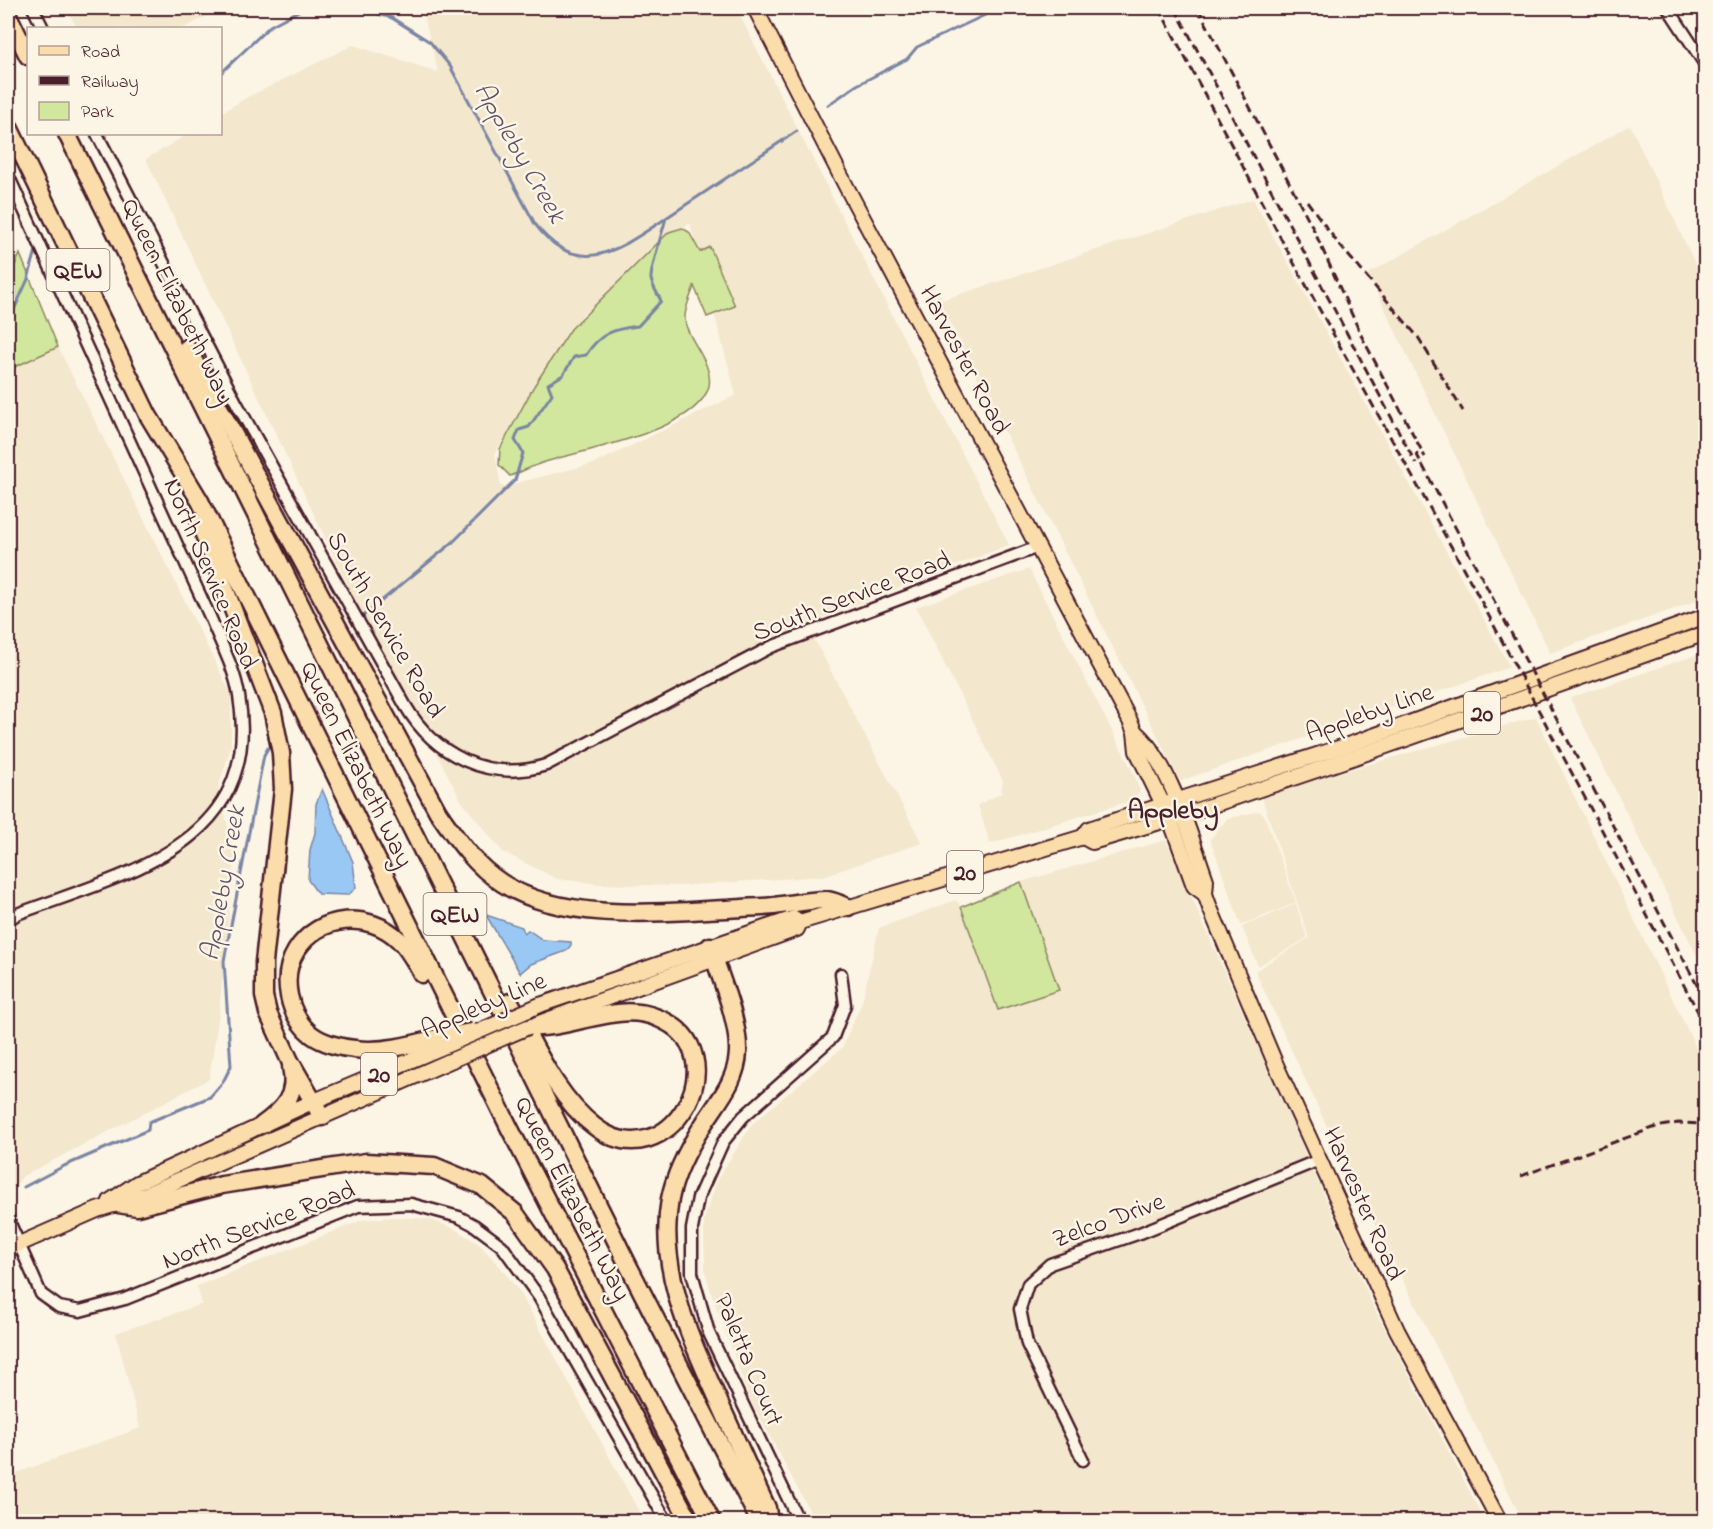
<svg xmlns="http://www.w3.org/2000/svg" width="1713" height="1529" font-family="'Indie Flower',sans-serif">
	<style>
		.built { fill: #f3e7cd; fill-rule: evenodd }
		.green { fill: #d0e79d; stroke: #8d8364; stroke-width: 1.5 }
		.water { fill: #9ac8f5; stroke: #7a84a4; stroke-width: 1.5 }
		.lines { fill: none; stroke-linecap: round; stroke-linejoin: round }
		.stream { stroke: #7a84a4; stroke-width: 3 }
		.minor-casing { stroke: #4a1f2b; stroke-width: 15 }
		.major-casing { stroke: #4a1f2b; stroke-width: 18 }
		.highway-casing { stroke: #4a1f2b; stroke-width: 21 }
		.minor { stroke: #fcf5e5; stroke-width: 10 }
		.major { stroke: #faddab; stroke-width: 14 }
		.highway { stroke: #faddab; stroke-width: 16 }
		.rail { stroke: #4a1f2b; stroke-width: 3; stroke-dasharray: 9 4.5; stroke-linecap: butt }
		.major-bridge-casing { stroke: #4a1f2b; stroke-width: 18; stroke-linecap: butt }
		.highway-bridge-casing { stroke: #4a1f2b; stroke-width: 21; stroke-linecap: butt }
		.major-bridge { stroke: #faddab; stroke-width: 14 }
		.highway-bridge { stroke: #faddab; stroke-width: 16 }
		.labels { text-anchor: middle; stroke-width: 5; stroke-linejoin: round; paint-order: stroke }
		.shield { fill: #fcf5e5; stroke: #7f5f63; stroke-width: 1.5 }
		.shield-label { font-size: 24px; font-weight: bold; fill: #4a1f2b }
		.street-label { font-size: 26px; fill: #4a1f2b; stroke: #fcf5e5 }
		.water-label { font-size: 27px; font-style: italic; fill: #625268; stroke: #fcf5e5 }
		.neighbourhood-label { font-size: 27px; font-weight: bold; fill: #4a1f2b; stroke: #fcf5e5 }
	</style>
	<rect width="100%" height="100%" fill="#fcf5e5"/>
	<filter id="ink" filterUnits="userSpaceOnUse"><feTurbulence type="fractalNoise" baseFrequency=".0167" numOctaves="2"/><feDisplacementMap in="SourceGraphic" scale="12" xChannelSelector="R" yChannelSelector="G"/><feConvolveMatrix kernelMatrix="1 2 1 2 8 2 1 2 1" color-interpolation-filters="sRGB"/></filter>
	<g filter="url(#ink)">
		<!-- built -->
		<g class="built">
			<polygon points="66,8 223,8 184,28 77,28"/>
			<path d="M422 8H736L1009 545 806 624 922 843 823 876 679 886 601 884 557 879 503 852 462 802 345 580 146 159 188 134H220L221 113 244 99 353 45 438 72ZM690 223 736 395 596 463 501 487 495 453 583 314Z"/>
			<polygon points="1630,125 1705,285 1705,598 1550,653 1368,274"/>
			<polygon points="1253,199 1510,667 1180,781 939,301"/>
			<polygon points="58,347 231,694 231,747 218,788 235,854 219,1013 209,1079 23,1176 8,1195 8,370"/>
			<polygon points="1029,569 1134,774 1140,791 1133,800 990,844 978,805 1001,793 1003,781 916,607"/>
			<polygon points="1705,652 1706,652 1705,972 1570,698"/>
			<polygon points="1536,717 1705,1066 1705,1521 1523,1521 1334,1142 1255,971 1309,938 1261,795"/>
			<polygon points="1259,811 1264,815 1296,903 1241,925 1210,839 1227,819"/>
			<polygon points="1166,840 1376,1312 1485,1521 815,1521 749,1397 710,1289 705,1270 704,1219 718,1178 753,1123 842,1048 862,1002 879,928 956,900 961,907 999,1010 1059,989 1021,882"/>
			<polygon points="1296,904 1307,938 1258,966 1242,927"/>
			<polygon points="393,1217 429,1219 455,1229 479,1244 502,1269 521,1294 644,1521 8,1521 8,1476 140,1428 116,1333 202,1304 197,1286 362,1220"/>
		</g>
		<!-- green -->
		<g class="green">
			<path d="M682 228 689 232 700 252 710 247 735 306 707 317 694 286C691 296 685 307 685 317 684 337 714 362 709 386 698 432 579 450 539 464 529 468 520 472 510 476L499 465 500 449 534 386 571 329 669 232Z"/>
			<polygon points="20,254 58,347 8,370 8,281"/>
			<polygon points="1021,882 1059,990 998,1010 961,907"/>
		</g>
		<!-- water -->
		<g class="water">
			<polygon points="322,789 353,862 356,888 348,895 318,894 308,880 310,850 315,833 316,804"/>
			<polygon points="486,915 522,927 524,933 528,930 543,940 571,942 571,945 566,951 531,964 520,973"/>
		</g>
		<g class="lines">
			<!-- stream -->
			<g class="stream">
				<path d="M358 8 392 18 430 42 450 66 535 224C578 281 620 249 665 219"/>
				<polyline points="220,74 270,26 304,8"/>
				<polyline points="828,105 857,85 907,59 917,47 1000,8"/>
				<polyline points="8,323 28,279 37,247"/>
				<path d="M363 616 452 543 515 480 523 453 515 440 519 430 529 427 552 394 548 384 563 375 574 357 586 355C599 334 613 329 638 326L661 301C658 294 652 286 651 279 650 270 663 230 666 218L797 131"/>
				<polyline points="24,1187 64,1166 148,1130 149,1122 210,1097 223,1082 231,1066 224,961 264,755 268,748"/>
			</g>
			<defs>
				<g id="minor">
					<polyline points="33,8 43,28"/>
					<polyline points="1668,8 1706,66"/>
					<path d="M97 134 237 404 405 705C434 755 489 783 546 765L771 647 1038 547"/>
					<path d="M8 175 211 619C221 644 235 669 239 696 264 845 124 874 17 914L8 920"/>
					<polyline points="8,1219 41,1294 59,1307 80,1311 125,1299 358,1206 411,1204 459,1217 474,1225 502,1246 539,1297 667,1522"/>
					<polyline points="1083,1460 1027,1344 1020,1309 1028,1284 1050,1264 1140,1233 1319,1160"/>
					<polyline points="799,1522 709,1333 692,1273 692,1229 698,1198 723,1142 743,1117 833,1037 845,1005 841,974"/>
				</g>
				<g id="major">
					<polyline points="755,8 847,188 1129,719 1135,732 1137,751 1170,819 1194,886 1205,894"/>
					<path d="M1135 732C1169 760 1191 838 1206 880L1205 894 1210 908 1276 1065 1397 1330 1500 1522"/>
					<polyline points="1083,837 1092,842 1183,815 1352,758 1706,633"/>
					<polyline points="540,1005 794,918 800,922 1083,837 1089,829 1348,745 1706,616"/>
					<polyline points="536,1024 797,929 800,922"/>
					<polyline points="110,1201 137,1183 312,1102 445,1046"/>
					<polyline points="8,1249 97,1210 142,1196 452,1060"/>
				</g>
				<g id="highway">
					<polyline points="8,15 28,56"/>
					<polyline points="8,125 148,415 200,501 510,1129 712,1522"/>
					<polyline points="67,134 628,1265 760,1522"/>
					<path d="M187 348 438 812C456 838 474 865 502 883 569 927 684 910 762 907 783 906 805 900 826 900 833 900 841 905 848 907"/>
					<polyline points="200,524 273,713 281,753 283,789 264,962 264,996 268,1013 290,1061 322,1117"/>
					<path d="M710 946C720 977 739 1020 738 1052 737 1081 718 1101 703 1125 689 1147 675 1173 670 1199 657 1271 692 1341 720 1404 736 1439 751 1474 767 1508L769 1522"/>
					<path d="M422 974C415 962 409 949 399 940 369 911 319 914 296 951 280 977 288 1016 312 1035 323 1043 341 1048 355 1049 383 1053 414 1044 441 1037"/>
					<path d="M510 1002C534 1043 555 1096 594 1126 668 1185 743 1052 658 1018 616 1000 571 1031 528 1027"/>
					<path d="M262 1125C283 1110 298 1095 291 1067"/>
					<polyline points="118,1204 137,1207 222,1185 366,1162 434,1166 482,1186 515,1213 555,1269 690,1522"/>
				</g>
			</defs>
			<!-- minor casing -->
			<use href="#minor" class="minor-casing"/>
			<!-- major casing -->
			<use href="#major" class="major-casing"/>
			<!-- highway casing -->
			<use href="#highway" class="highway-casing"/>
			<!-- minor -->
			<use href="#minor" class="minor"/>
			<!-- major -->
			<use href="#major" class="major"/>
			<!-- highway -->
			<use href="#highway" class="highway"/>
			<!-- rail -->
			<g class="rail">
				<polyline points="1159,8 1296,267 1472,584 1706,1027"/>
				<polyline points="1175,8 1416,464"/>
				<polyline points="1198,8 1312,226 1362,337 1425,457"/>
				<polyline points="1307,201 1337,242 1418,337 1463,411"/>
				<polyline points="1416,453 1706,1002"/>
				<polyline points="1521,1176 1656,1127 1678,1123 1706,1124"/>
			</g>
			<defs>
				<g id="major-bridge">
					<polyline points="445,1046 540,1005"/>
					<polyline points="452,1060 528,1027"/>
				</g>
				<polyline id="highway-bridge" points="441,1037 473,1032"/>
			</defs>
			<!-- major-bridge casing -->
			<use href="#major-bridge" class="major-bridge-casing"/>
			<!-- highway-bridge casing -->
			<use href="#highway-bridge" class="highway-bridge-casing"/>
			<!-- major-bridge -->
			<use href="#major-bridge" class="major-bridge"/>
			<!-- highway-bridge -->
			<use href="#highway-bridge" class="highway-bridge"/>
		</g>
	</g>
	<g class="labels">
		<!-- shield labels -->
		<g class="shield">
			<rect x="46.5" y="249" width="63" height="42" rx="4.5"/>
			<rect x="1464" y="692" width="36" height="42" rx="4.5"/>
			<rect x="947" y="851" width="36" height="42" rx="4.5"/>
			<rect x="423.5" y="893" width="63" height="42" rx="4.5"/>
			<rect x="361" y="1053" width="36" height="42" rx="4.5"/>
		</g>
		<g class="shield-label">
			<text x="78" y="278">QEW</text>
			<text x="1482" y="721">20</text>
			<text x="965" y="880">20</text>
			<text x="455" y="922">QEW</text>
			<text x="379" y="1082">20</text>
		</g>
		<!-- street labels -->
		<g class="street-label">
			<text transform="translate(179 301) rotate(64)" y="9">Queen Elizabeth Way</text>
			<text transform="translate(966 359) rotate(62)" y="9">Harvester Road</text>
			<text transform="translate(212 573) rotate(67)" y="9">North Service Road</text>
			<text transform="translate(851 595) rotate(-21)" y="9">South Service Road</text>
			<text transform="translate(387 624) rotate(60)" y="9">South Service Road</text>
			<text transform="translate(1369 711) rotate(-19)" y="9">Appleby Line</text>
			<text transform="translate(358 764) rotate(64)" y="9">Queen Elizabeth Way</text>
			<text transform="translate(483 1004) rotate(-23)" y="9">Appleby Line</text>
			<text transform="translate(574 1198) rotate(63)" y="9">Queen Elizabeth Way</text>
			<text transform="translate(1365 1203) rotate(66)" y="9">Harvester Road</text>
			<text transform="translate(1108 1219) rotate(-20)" y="9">Zelco Drive</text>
			<text transform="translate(258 1224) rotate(-21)" y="9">North Service Road</text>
			<text transform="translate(750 1359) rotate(67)" y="9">Paletta Court</text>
		</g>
		<!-- water labels -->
		<g class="water-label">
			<text transform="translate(521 152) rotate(60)" y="9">Appleby Creek</text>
			<text transform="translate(222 883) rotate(-80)" y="9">Appleby Creek</text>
		</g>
		<!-- neighbourhood labels -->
		<g class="neighbourhood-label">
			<text x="1173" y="818">Appleby</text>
		</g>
	</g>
	<!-- margin -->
	<rect width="1713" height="1529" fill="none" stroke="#fcf5e5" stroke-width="30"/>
	<rect x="15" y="15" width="1683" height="1499" fill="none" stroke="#4a1f2b" stroke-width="2" filter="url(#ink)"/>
	<!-- legend -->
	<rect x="27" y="27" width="195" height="108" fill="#fcf5e5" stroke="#b59f9b" stroke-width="1.5"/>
	<rect x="39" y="46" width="30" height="9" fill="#faddab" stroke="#b59f9b" stroke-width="1.5"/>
	<text x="81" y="57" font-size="18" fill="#4a1f2b">Road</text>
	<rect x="39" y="76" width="30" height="9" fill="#4a1f2b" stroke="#b59f9b" stroke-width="1.5"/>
	<text x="81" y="87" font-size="18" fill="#4a1f2b">Railway</text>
	<rect x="39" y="102" width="30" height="18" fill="#d0e79d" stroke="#b59f9b" stroke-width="1.5"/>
	<text x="81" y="117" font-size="18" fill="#4a1f2b">Park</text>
</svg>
